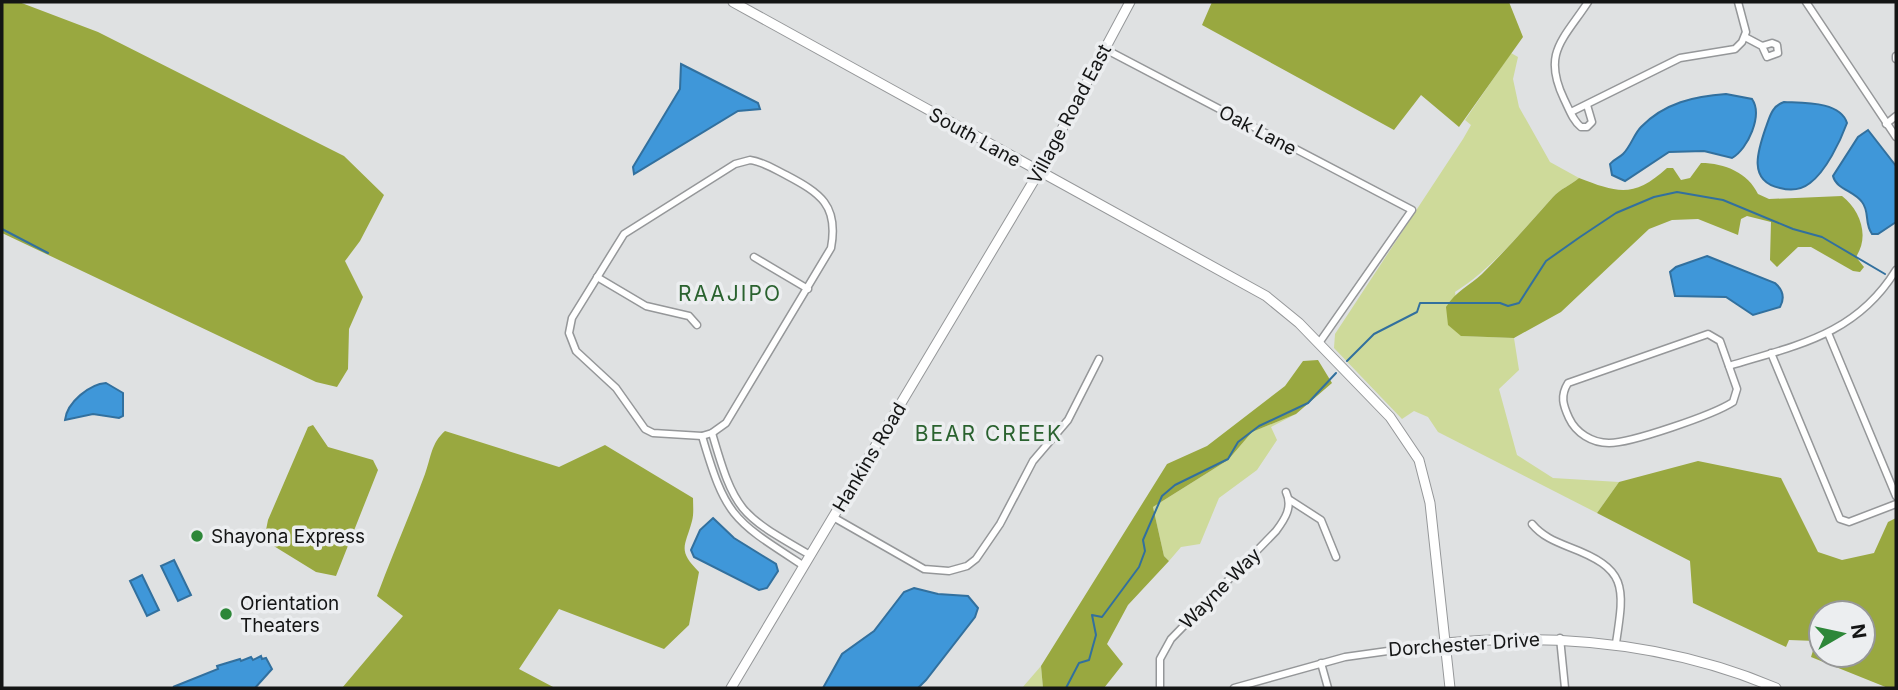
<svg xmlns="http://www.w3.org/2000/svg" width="1898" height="690" font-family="Inter,sans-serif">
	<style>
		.green { fill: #ceda9a }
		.forest { fill: #99a840; fill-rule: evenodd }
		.water { fill: #3f97d9; stroke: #32709e; stroke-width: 2 }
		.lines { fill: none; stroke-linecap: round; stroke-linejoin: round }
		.stream { stroke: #32709e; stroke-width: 2 }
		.street-casing { stroke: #959799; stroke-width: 9 }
		.secondary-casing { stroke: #959799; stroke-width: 11 }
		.street { stroke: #fff; stroke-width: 6 }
		.secondary { stroke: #fff; stroke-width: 9 }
		.poi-dot { fill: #2d8738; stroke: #eceef0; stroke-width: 2.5 }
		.labels { text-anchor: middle; stroke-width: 7; stroke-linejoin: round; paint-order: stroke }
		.street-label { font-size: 19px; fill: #141515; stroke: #eceef0 }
		.poi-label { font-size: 19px; fill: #141515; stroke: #eceef0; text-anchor: start }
		.neighbourhood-label { font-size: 21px; letter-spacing: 2px; fill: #2a622f; stroke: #eceef0 }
	</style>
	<rect width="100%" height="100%" fill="#dfe1e2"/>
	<!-- green -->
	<g class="green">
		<path d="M1511 53 1518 57 1513 79 1519 107 1550 162 1579 178C1571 185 1560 189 1553 197 1522 231 1494 267 1455 292L1462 336 1514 338 1519 370 1499 389 1517 455 1553 478 1619 482 1597 513 1438 432 1428 417 1414 411 1402 419 1334 348 1335 334 1463 139 1471 125 1465 120Z"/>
		<polygon points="1296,414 1271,427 1277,440 1257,470 1219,498 1200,544 1181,547 1169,561 1164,556 1153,507 1228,460 1252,432"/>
		<polygon points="1041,666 1043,688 1022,688"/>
	</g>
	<!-- forest -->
	<g class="forest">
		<polygon points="2,2 19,2 98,32 344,156 384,195 360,241 345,261 363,297 349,329 348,369 337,387 316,382 2,233"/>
		<polygon points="1212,2 1509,2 1523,37 1459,127 1421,95 1394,130 1202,25"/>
		<path d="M1701 163C1725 163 1748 173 1758 194L1769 199 1842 196C1860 210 1870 236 1856 257L1864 267 1860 272 1853 271 1811 247H1798L1777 267 1770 260 1771 222 1747 216 1741 219 1738 235 1698 219 1672 220 1649 229 1561 312 1514 338 1461 336 1448 325 1446 307C1456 291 1469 286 1482 274 1507 249 1530 223 1553 197 1560 189 1571 185 1579 178 1618 193 1634 198 1667 168H1673L1681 180 1690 178Z"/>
		<polygon points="1318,360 1332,383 1296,414 1252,432 1228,460 1153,507 1164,556 1169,561 1128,605 1107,644 1123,664 1104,688 1043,688 1041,666 1167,464 1207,446 1285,386 1303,361"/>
		<polygon points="313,425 328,447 373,460 378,470 336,576 316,572 264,540 268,520 308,427"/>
		<path d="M445 431 559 467 605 445 693 498C693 505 694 514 692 521 685 547 677 550 699 572L689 625 664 649 559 609 519 669 555 688H342L403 616 377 596C392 555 410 515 425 474 431 458 431 443 445 431Z"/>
		<path d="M1698 461 1781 478 1818 552 1842 560 1874 553 1888 522 1896 518V688H1888L1811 657 1816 641 1789 640 1786 647 1693 603 1690 561 1597 513 1619 482ZM1863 613V655H1821V613Z"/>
	</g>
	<!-- water -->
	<g class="water">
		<polygon points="681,64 758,103 760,109 738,111 634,174 633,167 680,89"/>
		<path d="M1726 94 1752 99C1763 115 1748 149 1732 158L1704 151 1669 152 1625 181 1612 175 1610 164C1614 159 1619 158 1623 154 1631 146 1634 134 1641 127 1664 103 1695 96 1726 94Z"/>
		<path d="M1784 102C1803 103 1840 101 1847 123 1840 142 1826 171 1810 183 1801 190 1791 191 1780 188 1747 181 1758 150 1766 127 1770 116 1772 106 1784 102Z"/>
		<path d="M1868 130 1896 166V222L1878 234H1872C1864 223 1870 212 1862 202 1854 191 1836 189 1833 176L1858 137Z"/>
		<path d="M1707 256 1775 283C1783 290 1785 298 1780 307L1753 315 1726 297 1675 296 1670 272 1676 267Z"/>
		<path d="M106 383 123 393V416L119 418 93 414 65 420C67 402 90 384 106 383Z"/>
		<polygon points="713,518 734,538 776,564 778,571 767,588 759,590 694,557 691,550 700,530"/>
		<polygon points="174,560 191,595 178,601 161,566"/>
		<polygon points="142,575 159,610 147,616 130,581"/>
		<polygon points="914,588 938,594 968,596 978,608 975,617 926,680 918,688 823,688 842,654 874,631 904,592"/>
		<polygon points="261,656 262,659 266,658 272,669 255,688 173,687 218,669 217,666 240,659 241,661 251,657 253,660"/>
	</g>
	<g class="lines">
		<!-- stream -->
		<g class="stream">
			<polyline points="2,229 48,253"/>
			<polyline points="1347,361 1374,334 1417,312 1420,303 1500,303 1508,306 1519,303 1546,261 1580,237 1616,213 1654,197 1677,192 1723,200 1793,229 1822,237 1885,274"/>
			<polyline points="1066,688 1079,663 1089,660 1096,635 1092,615 1102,617 1139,567 1145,551 1143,540 1162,496 1175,485 1228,459 1238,442 1259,426 1308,403 1336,373"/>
		</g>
		<defs>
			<g id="street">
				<polyline points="1806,2 1896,137"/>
				<polyline points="1745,37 1762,46 1767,57 1778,53 1777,45 1772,43 1762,46"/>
				<polyline points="1105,49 1412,210 1319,343"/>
				<polyline points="1896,56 1896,59"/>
				<path d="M1587 105 1592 122 1587 127H1581C1573 121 1569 109 1564 99 1542 53 1563 40 1588 2"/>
				<polyline points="1571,112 1680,58 1735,49 1742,42 1746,32 1738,2"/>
				<polyline points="1886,124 1896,116"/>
				<path d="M750 160C764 162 774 169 786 175 820 193 839 205 831 248L726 423 712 433 702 436 653 433 645 429 616 388 576 351 569 333 572 318 624 234 735 164Z"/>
				<polyline points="754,257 808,289"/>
				<polyline points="597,277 646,306 689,316 697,325"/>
				<polyline points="1828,333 1896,496"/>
				<path d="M1708 334 1720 341 1737 389 1733 402C1713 415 1631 443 1609 443 1592 443 1576 433 1569 418 1563 405 1560 396 1568 383Z"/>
				<polyline points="1771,353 1840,519 1849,522 1896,504"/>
				<path d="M1729 366C1797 345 1856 335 1896 270"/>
				<path d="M712 433C735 512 739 514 810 555"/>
				<path d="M702 436C726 518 733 520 804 566"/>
				<polyline points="1290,500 1321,520 1336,557"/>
				<polyline points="833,517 924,569 949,571 967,566 976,559 1000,524 1033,461 1068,420 1099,359"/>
				<path d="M1532 524C1542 536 1554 541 1569 547 1627 569 1625 585 1616 643"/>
				<polyline points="1560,638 1565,688"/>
				<polyline points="1321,663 1328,688"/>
				<path d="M1160 688V659L1171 639 1276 531C1285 519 1293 507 1286 492"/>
				<polyline points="1234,688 1345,657 1445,643"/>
			</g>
			<g id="secondary">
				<polyline points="733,2 1266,296 1299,323 1390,417 1419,460 1430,503 1450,688"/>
				<path d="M1445 643C1559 633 1670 643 1776 688"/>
				<polyline points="731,688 1039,172 1130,2"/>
			</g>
		</defs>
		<!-- street casing -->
		<use href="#street" class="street-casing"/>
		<!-- secondary casing -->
		<use href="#secondary" class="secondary-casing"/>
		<!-- street -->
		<use href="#street" class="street"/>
		<!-- secondary -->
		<use href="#secondary" class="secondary"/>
	</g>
	<!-- markers -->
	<g class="poi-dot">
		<circle cx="197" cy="536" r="7"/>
		<circle cx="226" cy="614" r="7"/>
	</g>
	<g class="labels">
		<!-- street labels -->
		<g class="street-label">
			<text transform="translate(1069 114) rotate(-62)" y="7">Village Road East</text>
			<text transform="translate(1258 130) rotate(28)" y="7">Oak Lane</text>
			<text transform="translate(975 137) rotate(29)" y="7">South Lane</text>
			<text transform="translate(869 457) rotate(-59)" y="7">Hankins Road</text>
			<text transform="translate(1220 588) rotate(-45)" y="7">Wayne Way</text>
			<text transform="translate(1464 644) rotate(-4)" y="7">Dorchester Drive</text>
		</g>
		<!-- poi labels -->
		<g class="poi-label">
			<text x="211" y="543">Shayona Express</text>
			<text x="240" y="610">Orientation<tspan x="240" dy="22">Theaters</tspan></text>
		</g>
		<!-- neighbourhood labels -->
		<g class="neighbourhood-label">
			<text x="730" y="301">RAAJIPO</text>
			<text x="989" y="441">BEAR CREEK</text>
		</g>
	</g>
	<!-- border -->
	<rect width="1898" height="690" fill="none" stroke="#141515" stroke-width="7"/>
	<!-- north arrow -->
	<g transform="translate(1842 634) rotate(81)"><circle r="33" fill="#eceef0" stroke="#969798" stroke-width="2"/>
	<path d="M0-5L12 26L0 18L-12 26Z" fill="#2d8738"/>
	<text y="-10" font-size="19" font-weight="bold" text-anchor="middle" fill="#141515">N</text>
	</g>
</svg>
